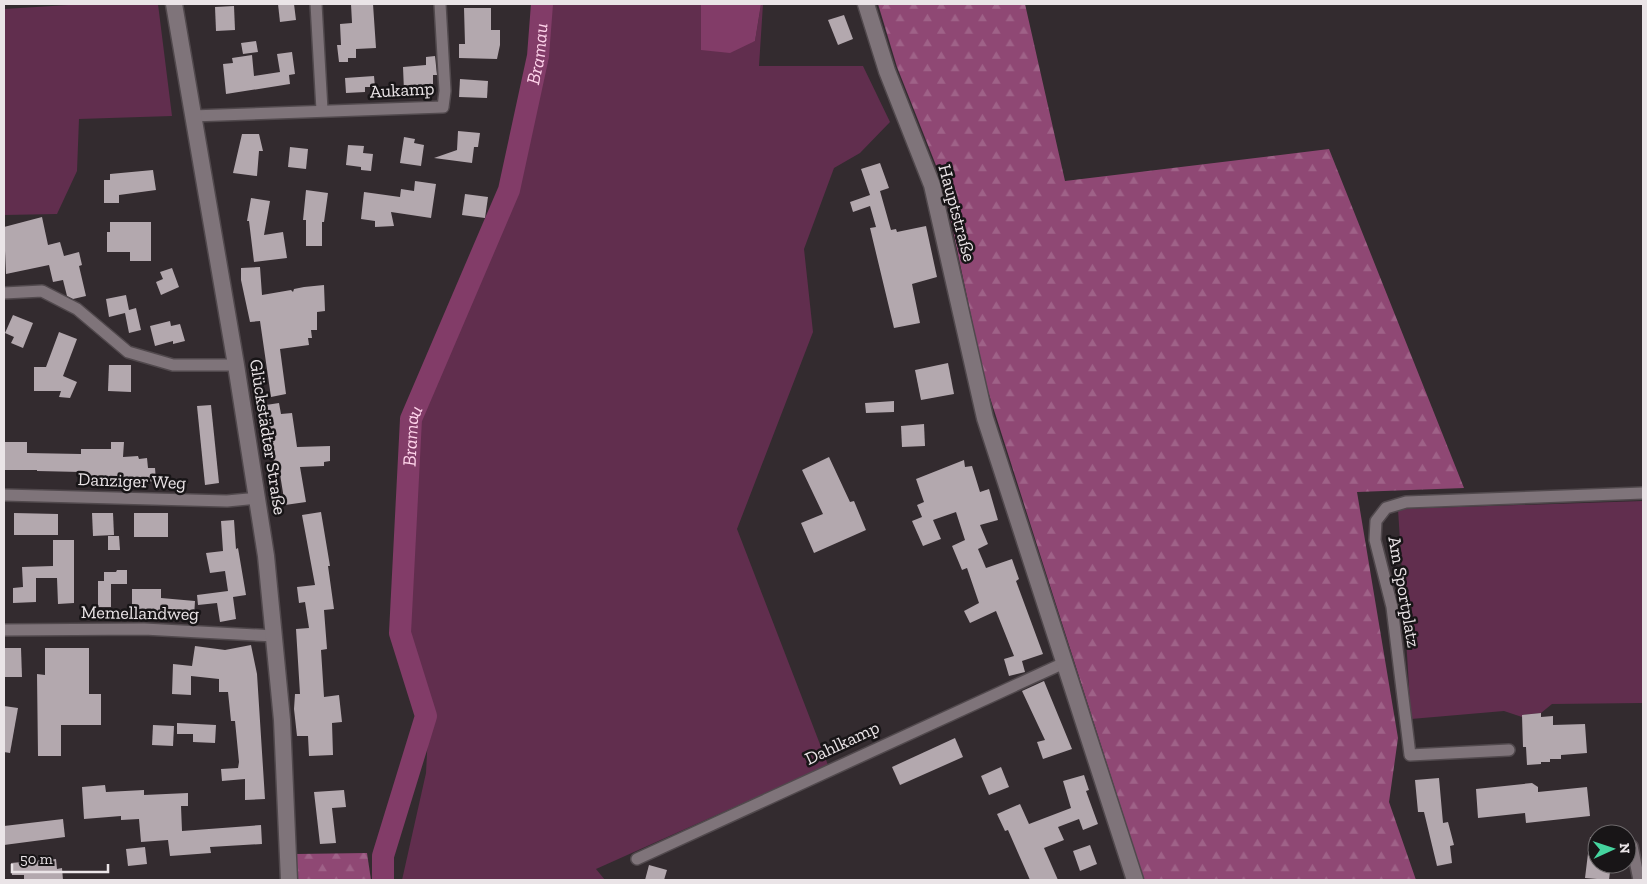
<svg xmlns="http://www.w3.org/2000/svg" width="1647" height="884" font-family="'Zilla Slab',serif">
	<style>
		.green { fill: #612e4e }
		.forest { fill: url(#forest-firs) }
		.water { fill: #823c68 }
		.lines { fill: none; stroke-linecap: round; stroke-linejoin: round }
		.river { stroke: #823c68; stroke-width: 22 }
		.building { fill: #b3a8ae }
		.street-casing { stroke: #51494d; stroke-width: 14 }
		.secondary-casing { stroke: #51494d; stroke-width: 19 }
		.street { stroke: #7f747a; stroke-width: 11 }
		.secondary { stroke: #7f747a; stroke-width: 16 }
		.labels { text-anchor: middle; stroke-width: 5; stroke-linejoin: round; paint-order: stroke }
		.street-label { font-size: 18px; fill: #eae4e7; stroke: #181517 }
		.water-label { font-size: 19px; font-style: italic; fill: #fed3ea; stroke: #181517 }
	</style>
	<defs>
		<pattern id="forest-firs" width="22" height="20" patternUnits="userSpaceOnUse" patternTransform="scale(1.25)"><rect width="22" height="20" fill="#8f4874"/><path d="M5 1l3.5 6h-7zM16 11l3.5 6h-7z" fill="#9f6288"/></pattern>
	</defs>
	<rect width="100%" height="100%" fill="#332b2f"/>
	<!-- green -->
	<g class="green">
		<polygon points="84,4 158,4 172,116 79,119 77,171 57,214 4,215 4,9"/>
		<polygon points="546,4 701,4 701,50 755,41 761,4 763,4 759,66 863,66 890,122 860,153 834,168 804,249 813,332 737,529 828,765 596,869 605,880 402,880 426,773 429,715 403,632 413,419 513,192 542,58"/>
		<polygon points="1643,501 1643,703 1552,704 1541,713 1522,715 1522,717 1504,711 1411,719 1398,509"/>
	</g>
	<!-- forest -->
	<g class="forest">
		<polygon points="878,4 1025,4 1065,181 1329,149 1464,488 1357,492 1398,738 1389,802 1416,880 1144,880 985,382 943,183 897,67"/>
		<polygon points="367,853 371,880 298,880 296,854"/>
	</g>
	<!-- water -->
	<polygon class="water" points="701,4 761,4 755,41 730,53 701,50"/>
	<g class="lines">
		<!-- river -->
		<path class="river" id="s1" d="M383 880V856L426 716 400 633 411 419 509 190 538 56 542 4"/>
	</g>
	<!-- building -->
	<g class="building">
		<polygon points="278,4 294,4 296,20 280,22"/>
		<polygon points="351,4 373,4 376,48 356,49 356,58 348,58 348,62 339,62 337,45 341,45 340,24 352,23"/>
		<polygon points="234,6 235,30 216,31 215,7"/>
		<polygon points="464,8 491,8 491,30 500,30 500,45 497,59 459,58 459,44 465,44"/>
		<polygon points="844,15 853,39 838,45 828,20"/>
		<polygon points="256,41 258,52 243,54 241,43"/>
		<polygon points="292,52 295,74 289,75 290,84 226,94 223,64 233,63 232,58 252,55 254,76 280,72 277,54"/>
		<polygon points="435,56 437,75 433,75 433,84 425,84 425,90 404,91 403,67 426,65 426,57"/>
		<polygon points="374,76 375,87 365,87 365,92 346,93 345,78"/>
		<polygon points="460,79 488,81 487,98 459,97"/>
		<polygon points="458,131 480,133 478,147 474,147 472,163 434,158 457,150"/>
		<polygon points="242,134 259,134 263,151 259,151 257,176 233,173"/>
		<polygon points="404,137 415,139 414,143 424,145 421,166 400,163"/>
		<polygon points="348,145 364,146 363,153 373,154 371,171 361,170 361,167 346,165"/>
		<polygon points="290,147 308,149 306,169 288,167"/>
		<polygon points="880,163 889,188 880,191 891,230 896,229 897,232 926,226 937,277 912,284 920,323 894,328 870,228 876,227 870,206 853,212 850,202 870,195 861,169"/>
		<polygon points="153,170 156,190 119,195 119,203 104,203 104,180 110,180 110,174"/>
		<polygon points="415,181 436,184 431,218 391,212 394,226 375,227 375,221 361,219 364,192 400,197 401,189 414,191"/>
		<polygon points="306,190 328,193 324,222 322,222 322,246 306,246 306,220 303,220"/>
		<polygon points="465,194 488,197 485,218 462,215"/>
		<polygon points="251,198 270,201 264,235 283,232 287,258 254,262 249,221 247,221"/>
		<polygon points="42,217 48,245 60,242 64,256 79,252 82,265 79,266 86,296 73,299 67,296 63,280 53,282 49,265 6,274 4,227"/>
		<polygon points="110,222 151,222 151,261 130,261 130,252 107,252 107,232 110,232"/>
		<polygon points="260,267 262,295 291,290 293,292 294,289 304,287 324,285 325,311 317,312 317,330 311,330 312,338 308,338 309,345 280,349 286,394 271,397 260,321 250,322 241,280 241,268"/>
		<polygon points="172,268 179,287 161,295 156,282 163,279 160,272"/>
		<polygon points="126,295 129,310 136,308 141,330 129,333 125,313 109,317 106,299"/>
		<polygon points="13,315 33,323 23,348 11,343 14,337 5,333"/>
		<polygon points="170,321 171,326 180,324 185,341 173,344 173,341 155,346 150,326"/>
		<polygon points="59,332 77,339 63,376 77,382 70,398 59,397 61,391 34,391 34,367 46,367"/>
		<polygon points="948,363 954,394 921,400 915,370"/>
		<polygon points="109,365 131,365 131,392 108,391"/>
		<polygon points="894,401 894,412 866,413 865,403"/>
		<polygon points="279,403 281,414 292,413 297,447 330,446 330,461 324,462 324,466 300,467 306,502 285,505 279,468 275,469 266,405"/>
		<polygon points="211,405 219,483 205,485 197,406"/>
		<polygon points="924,424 925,446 902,447 901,426"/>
		<polygon points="4,442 27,442 27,453 81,454 81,449 111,449 111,442 124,442 123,457 138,456 139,459 147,458 148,468 155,468 156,481 126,484 125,477 81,477 81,472 37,471 37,470 4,470"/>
		<polygon points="829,457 850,502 854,501 866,530 814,553 801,523 823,514 802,470"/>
		<polygon points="964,460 965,467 972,466 980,492 989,489 998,520 980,525 988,544 978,549 986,568 1012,559 1019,579 1016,581 1043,654 1022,661 1025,672 1009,676 1004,659 1014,656 996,611 970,623 964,611 979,603 967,568 962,570 952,546 965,540 956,512 933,520 941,539 923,546 912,521 922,517 917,505 924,502 916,479"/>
		<polygon points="321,512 330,566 328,566 334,609 324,610 327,649 321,650 324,697 339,695 342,722 332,723 333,755 309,756 308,736 297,736 294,709 295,694 300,694 296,629 309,628 305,602 299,603 297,587 315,585 302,515"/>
		<polygon points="14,513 58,514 58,535 14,535"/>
		<polygon points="92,513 113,513 114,535 93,536"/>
		<rect x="134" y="513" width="34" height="24"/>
		<polygon points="234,520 236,549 238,548 246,595 233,597 236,619 220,622 217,603 198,605 197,595 228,591 225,571 210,573 206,553 223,551 221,521"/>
		<polygon points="108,536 119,536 120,550 108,550"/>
		<polygon points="53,540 74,540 74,603 58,604 57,578 36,578 36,602 13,603 13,588 23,587 22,567 53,566"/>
		<polygon points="117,570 127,570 127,584 111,584 111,607 98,607 98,581 104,581 104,572 116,572"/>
		<polygon points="132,589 161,589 161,598 195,601 194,617 164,615 164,613 132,613"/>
		<polygon points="251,645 257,674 265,799 245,800 245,779 222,781 221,769 238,768 239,762 235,721 231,721 228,692 219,692 219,679 191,676 191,695 172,694 173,664 192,666 195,646 225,650"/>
		<polygon points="4,648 21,648 22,677 4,677"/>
		<polygon points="45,648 89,648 89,694 101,694 101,725 61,725 61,756 38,756 37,674 45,675"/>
		<polygon points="1044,681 1072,749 1043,759 1037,742 1045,740 1022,691"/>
		<polygon points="4,706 18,708 10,753 4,752"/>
		<polygon points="1541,713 1541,717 1553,716 1553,725 1585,724 1587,753 1561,755 1561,759 1550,759 1550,762 1541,762 1541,764 1527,765 1526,747 1523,747 1522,715"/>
		<polygon points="177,723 216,725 215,743 193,742 193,734 177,734"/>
		<polygon points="153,725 174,726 173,746 152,745"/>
		<polygon points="955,738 963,757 900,785 892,767"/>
		<polygon points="1001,767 1009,787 989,795 981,776"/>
		<polygon points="1084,775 1089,790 1086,791 1098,824 1083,830 1079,819 1058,827 1064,840 1044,848 1058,880 1030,880 1008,830 1005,831 997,814 1020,804 1029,824 1071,808 1063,781"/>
		<polygon points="1439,778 1443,823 1448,822 1454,845 1450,846 1452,863 1437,866 1424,812 1418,812 1415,780"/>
		<polygon points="1532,783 1538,787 1538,792 1587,787 1590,816 1526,823 1525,813 1478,818 1476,789"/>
		<polygon points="105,785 106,792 144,790 144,795 188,793 188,806 181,806 182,831 261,825 262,844 210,847 211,853 170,856 168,840 141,842 139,819 121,820 121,816 84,819 82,787"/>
		<polygon points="344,790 346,807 332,808 336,843 320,844 314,792"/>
		<polygon points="63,819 65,837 4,845 4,826"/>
		<polygon points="1590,837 1597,837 1597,864 1611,864 1609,880 1585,878"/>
		<polygon points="1090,845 1097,864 1080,871 1073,851"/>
		<polygon points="145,847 147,864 128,866 126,849"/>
		<polygon points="56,859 57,869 62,868 63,880 24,880 24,875 12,875 11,863"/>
		<polygon points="649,865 667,870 664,880 645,880"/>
	</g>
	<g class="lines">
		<defs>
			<g id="street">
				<polyline points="316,4 322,110"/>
				<polyline points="192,116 443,107 445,91 440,4"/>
				<polyline points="4,293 42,291 77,309 128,352 173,365 236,365"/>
				<polyline points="4,495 227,501 258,498"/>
				<polyline points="4,630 144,629 275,636"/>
				<polyline points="1509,750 1410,755 1392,607 1375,540 1376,521 1386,508 1406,502 1643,493"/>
				<polyline points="1632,846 1639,880"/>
				<polyline points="637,859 1064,663"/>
			</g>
			<g id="secondary">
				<polyline points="174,4 236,365 266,556 282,720 289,880"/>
				<polyline points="866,4 887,71 932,185 985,418 1135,880"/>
			</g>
		</defs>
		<!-- street casing -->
		<use href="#street" class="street-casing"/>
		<!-- secondary casing -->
		<use href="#secondary" class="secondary-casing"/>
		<!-- street -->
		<use href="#street" class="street"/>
		<!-- secondary -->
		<use href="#secondary" class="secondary"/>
	</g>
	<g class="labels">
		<!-- street labels -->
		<g class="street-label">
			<text transform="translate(402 90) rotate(-3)" y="6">Aukamp</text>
			<text transform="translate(957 213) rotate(75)" y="6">Hauptstraße</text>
			<text transform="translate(268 437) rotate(81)" y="6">Glückstädter Straße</text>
			<text transform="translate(132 481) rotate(2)" y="6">Danziger Weg</text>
			<text transform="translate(1404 592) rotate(80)" y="6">Am Sportplatz</text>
			<text transform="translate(140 613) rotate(1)" y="6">Memellandweg</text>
			<text transform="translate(842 743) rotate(-25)" y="6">Dahlkamp</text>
		</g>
		<!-- water labels -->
		<g class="water-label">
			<text dy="7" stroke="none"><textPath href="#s1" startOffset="860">Bramau</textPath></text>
			<text dy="7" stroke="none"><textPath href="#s1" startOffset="455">Bramau</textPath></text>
		</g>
	</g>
	<!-- border -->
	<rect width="1647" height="884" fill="none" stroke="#eae4e7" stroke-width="10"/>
	<!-- north arrow -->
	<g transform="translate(1612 849) rotate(87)"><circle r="24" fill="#181517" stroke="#6c686a"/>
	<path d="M0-4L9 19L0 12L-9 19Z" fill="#45d49f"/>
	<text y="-8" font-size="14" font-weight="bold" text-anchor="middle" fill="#eae4e7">N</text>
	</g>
	<!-- scale -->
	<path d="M12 864v8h96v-8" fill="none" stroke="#eae4e7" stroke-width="2.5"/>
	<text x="20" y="864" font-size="15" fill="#eae4e7" stroke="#181517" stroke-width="4" paint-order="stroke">50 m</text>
</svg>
